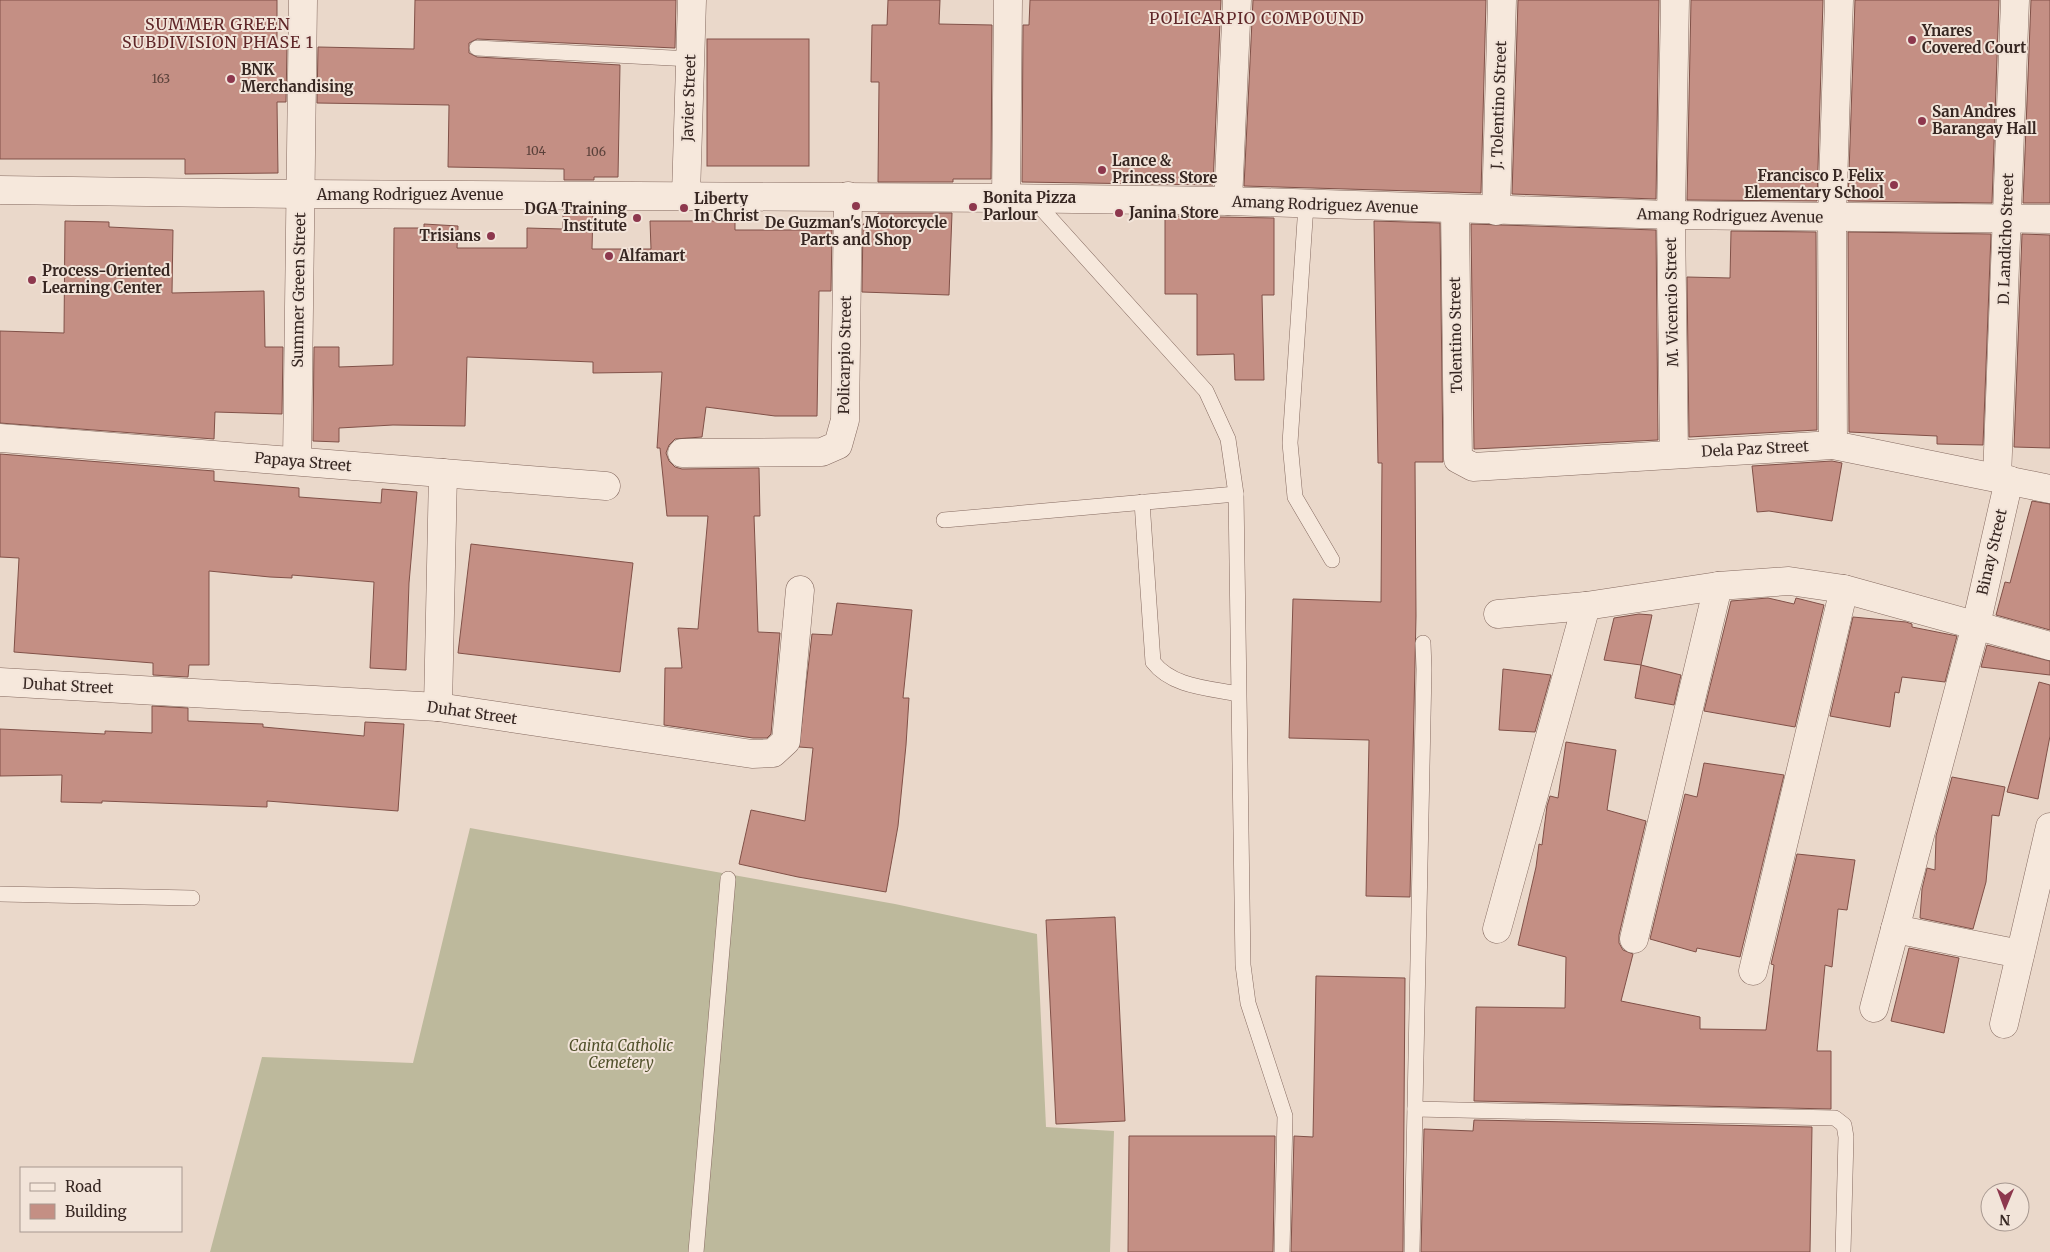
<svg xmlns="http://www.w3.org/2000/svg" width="2050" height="1252" font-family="Merriweather,serif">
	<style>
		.cemetery { fill: #bdb99c }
		.building { fill: #c48f84; stroke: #815148 }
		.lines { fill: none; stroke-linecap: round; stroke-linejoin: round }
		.service-casing { stroke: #856a60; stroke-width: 16 }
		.minor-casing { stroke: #856a60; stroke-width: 29 }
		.tertiary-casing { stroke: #856a60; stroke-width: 29 }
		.service { stroke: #f6e8dc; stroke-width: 15 }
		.minor { stroke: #f6e8dc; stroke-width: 28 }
		.tertiary { stroke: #f6e8dc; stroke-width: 28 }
		.poi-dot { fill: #8d374d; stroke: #f2e4d9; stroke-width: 2 }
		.labels { text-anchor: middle; stroke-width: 4; stroke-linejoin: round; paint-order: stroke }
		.number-label { font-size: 12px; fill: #5a413a }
		.poi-label { font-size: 15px; font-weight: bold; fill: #372722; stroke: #f2e4d9; text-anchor: start }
		.street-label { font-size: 15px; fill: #372722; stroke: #f2e4d9 }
		.park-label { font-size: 15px; font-style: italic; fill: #51512b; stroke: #f2e4d9 }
		.neighbourhood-label { font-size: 16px; letter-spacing: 1px; fill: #5f2628; stroke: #f2e4d9 }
	</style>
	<rect width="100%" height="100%" fill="#ead8ca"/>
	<!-- cemetery -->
	<polygon class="cemetery" points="470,828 895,904 1037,934 1046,1127 1114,1131 1110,1252 210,1252 262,1057 413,1063"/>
	<!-- building -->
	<g class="building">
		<polygon points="0,0 277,0 277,46 287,46 286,102 277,102 278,173 185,174 185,159 0,159"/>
		<polygon points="415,0 676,0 675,48 477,39 469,43 469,53 477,57 620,65 618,177 594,177 594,180 564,180 564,169 448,167 449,105 317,103 318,47 414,49"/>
		<polygon points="888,0 940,0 939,24 992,25 991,179 953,179 953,182 878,182 879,82 871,82 872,25 887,25"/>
		<polygon points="1030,0 1221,0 1213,185 1022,182 1023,25 1029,25"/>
		<polygon points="1253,0 1486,0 1481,193 1244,186"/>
		<polygon points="1518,0 1659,0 1656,199 1512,194"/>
		<polygon points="1691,0 1823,0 1817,201 1687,200"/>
		<polygon points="1855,0 1999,0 1992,203 1848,201"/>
		<polygon points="2031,0 2050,0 2050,203 2023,203"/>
		<rect x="707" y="39" width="102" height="127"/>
		<polygon points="563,211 593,211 592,249 651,249 650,221 735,221 735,230 832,230 831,291 819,291 817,416 775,416 706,407 702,437 675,439 669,445 666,453 669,461 675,467 682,469 759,468 760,516 754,516 758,632 780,633 771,734 767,738 753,738 664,725 665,668 682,668 678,628 698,629 708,516 667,516 660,448 657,448 662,372 593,373 593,362 467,357 465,426 393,425 339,428 339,442 313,441 314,347 339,347 339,367 393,365 394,228 424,228 424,224 458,226 457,248 527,248 527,228 563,229"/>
		<polygon points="878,213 952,213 949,295 862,292 863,224 877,224"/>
		<polygon points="1165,216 1274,218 1274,295 1262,295 1264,380 1235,380 1234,354 1197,355 1197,294 1165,294"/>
		<polygon points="65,221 109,222 109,227 173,230 172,293 264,291 265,347 283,347 282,414 215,412 214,439 0,423 0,331 64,333"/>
		<polygon points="1374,221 1440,223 1443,462 1415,462 1416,616 1410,897 1366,896 1369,740 1289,738 1293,599 1381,602 1382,463 1378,463"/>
		<polygon points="1471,224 1656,230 1658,440 1474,449"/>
		<polygon points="1731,231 1816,232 1817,430 1689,437 1687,277 1730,278"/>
		<polygon points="1848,232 1991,234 1983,445 1937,444 1937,436 1849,432"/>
		<polygon points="2022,234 2050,235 2050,448 2014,447"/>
		<polygon points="0,454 214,471 214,481 299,488 299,497 381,503 382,489 417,492 409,583 406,670 370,668 374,582 292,575 292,578 270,577 209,571 209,665 189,665 188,677 153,675 153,663 14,652 19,558 0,557"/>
		<polygon points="1832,461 1842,463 1832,521 1769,511 1757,512 1752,466"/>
		<polygon points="2032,501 2050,504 2050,630 1996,615 2005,582 2010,583"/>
		<polygon points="471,544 633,563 620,672 458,653"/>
		<polygon points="1768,598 1794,604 1796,598 1824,605 1795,727 1704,711 1731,601"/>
		<polygon points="837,603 912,610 903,698 909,698 906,745 898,826 886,892 798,877 739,864 751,810 805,821 813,748 799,747 812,634 832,635"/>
		<polygon points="1639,614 1652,615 1641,665 1604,660 1614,618"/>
		<polygon points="1853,617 1906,622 1912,624 1912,627 1957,636 1945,682 1902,677 1899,693 1895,692 1890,727 1830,716"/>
		<polygon points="1987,645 2050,661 2050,675 1981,667"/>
		<polygon points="1641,665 1681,675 1674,705 1635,698"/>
		<polygon points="1503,669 1551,675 1535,732 1499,730"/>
		<polygon points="2039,682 2050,685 2050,736 2038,799 2007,792"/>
		<polygon points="152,706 188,708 188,721 263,724 263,727 364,736 365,722 404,724 398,811 267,801 267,807 102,801 102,803 61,802 62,775 0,776 0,729 105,734 105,731 152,733"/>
		<polygon points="1566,742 1616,750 1607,810 1646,821 1619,935 1619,943 1623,950 1633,954 1621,1001 1700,1017 1700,1029 1766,1030 1774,965 1771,964 1797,854 1855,860 1847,910 1838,909 1832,967 1825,965 1817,1051 1831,1051 1831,1109 1474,1101 1476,1007 1565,1008 1566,957 1518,945 1536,867 1539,844 1542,845 1547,806 1550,796 1558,798"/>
		<polygon points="1704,763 1784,775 1740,957 1697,948 1696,952 1650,939 1685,794 1697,797"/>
		<polygon points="1952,777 2005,787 1999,816 1992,815 1986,882 1973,929 1920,918 1922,889 1927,868 1935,870 1936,836"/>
		<polygon points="1115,917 1125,1121 1056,1124 1046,920"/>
		<polygon points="1909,948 1959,958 1944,1033 1891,1021"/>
		<polygon points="1316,976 1405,978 1403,1252 1291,1252 1294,1136 1313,1137"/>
		<polygon points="1474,1120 1812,1127 1810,1252 1421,1252 1424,1129 1473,1131"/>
		<polygon points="1129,1136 1275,1136 1273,1252 1128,1252"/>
	</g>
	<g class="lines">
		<defs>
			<g id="service">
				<polyline points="477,48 691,59"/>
				<polyline points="1032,198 1206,391 1228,439 1236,494 1243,965 1248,1003 1285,1116 1282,1252"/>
				<polyline points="1306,205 1290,443 1295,497 1332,560"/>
				<path d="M1142 502 1153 662C1172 687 1209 688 1238 694"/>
				<polyline points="944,520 1236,494"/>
				<polyline points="0,894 192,898"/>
				<polyline points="1415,1109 1835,1118 1844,1125 1846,1137 1843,1252"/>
				<polyline points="696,1252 728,879"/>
				<polyline points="1412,1252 1424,669 1423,643"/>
			</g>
			<g id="minor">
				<polyline points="686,195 692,0"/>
				<polyline points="1228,201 1237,0"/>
				<polyline points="1455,210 1458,459 1473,467 1833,445"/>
				<polyline points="1496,211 1502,0"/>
				<polyline points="1832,217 1839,0"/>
				<polyline points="0,438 606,486"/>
				<polyline points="682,453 822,452 838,445 845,420 848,196"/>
				<polyline points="1674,454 1671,215 1675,0"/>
				<polyline points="297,461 303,0"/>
				<polyline points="1997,478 2015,0"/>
				<polyline points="1498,614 1586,606 1718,586 1789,581 1844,589 2050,646"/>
				<polyline points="0,682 438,707 752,754 773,753 786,741 800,590"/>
				<polyline points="438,707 443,473"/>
				<polyline points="1497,929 1586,606"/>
				<polyline points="1895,929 2020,954"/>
				<polyline points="1634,939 1718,586"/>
				<polyline points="1753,971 1844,589"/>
				<polyline points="1874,1008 1976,625 2009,480"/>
				<polyline points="2004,1024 2050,827"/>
			</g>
			<g id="tertiary">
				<polyline points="0,190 300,194 1006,198 1228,201 1671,215 2050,219"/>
				<polyline points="1006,198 1008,0"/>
				<polyline points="1832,217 1833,445 2050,489"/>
			</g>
		</defs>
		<!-- service casing -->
		<use href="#service" class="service-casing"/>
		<!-- minor casing -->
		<use href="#minor" class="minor-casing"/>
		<!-- tertiary casing -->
		<use href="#tertiary" class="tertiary-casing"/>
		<!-- service -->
		<use href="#service" class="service"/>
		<!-- minor -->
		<use href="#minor" class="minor"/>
		<!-- tertiary -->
		<use href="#tertiary" class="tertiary"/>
	</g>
	<!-- markers -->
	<g class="poi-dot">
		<circle cx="1912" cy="40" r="5"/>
		<circle cx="231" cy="79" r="5"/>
		<circle cx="1922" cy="121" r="5"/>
		<circle cx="1102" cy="170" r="5"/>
		<circle cx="1894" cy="185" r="5"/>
		<circle cx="856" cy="206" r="5"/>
		<circle cx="973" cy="207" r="5"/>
		<circle cx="684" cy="208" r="5"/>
		<circle cx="1119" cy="213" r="5"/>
		<circle cx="637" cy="218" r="5"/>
		<circle cx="491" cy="236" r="5"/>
		<circle cx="609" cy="256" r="5"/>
		<circle cx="32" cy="280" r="5"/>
	</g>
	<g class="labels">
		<!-- number labels -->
		<g class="number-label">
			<text x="161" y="83">163</text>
			<text x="536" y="155">104</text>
			<text x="596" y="156">106</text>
		</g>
		<!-- poi labels -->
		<g class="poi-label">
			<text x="1922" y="36">Ynares<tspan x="1922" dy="17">Covered Court</tspan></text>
			<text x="241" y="75">BNK<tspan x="241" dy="17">Merchandising</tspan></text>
			<text x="1932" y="117">San Andres<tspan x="1932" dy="17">Barangay Hall</tspan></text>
			<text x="1112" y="166">Lance &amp;<tspan x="1112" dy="17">Princess Store</tspan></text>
			<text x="1884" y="181" text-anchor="end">Francisco P. Felix<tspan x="1884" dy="17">Elementary School</tspan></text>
			<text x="983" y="203">Bonita Pizza<tspan x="983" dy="17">Parlour</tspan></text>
			<text x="694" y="204">Liberty<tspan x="694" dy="17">In Christ</tspan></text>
			<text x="627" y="214" text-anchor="end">DGA Training<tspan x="627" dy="17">Institute</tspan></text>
			<text x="1129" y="218">Janina Store</text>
			<text x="856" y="228" text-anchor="middle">De Guzman's Motorcycle<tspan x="856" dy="17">Parts and Shop</tspan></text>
			<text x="481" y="241" text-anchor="end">Trisians</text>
			<text x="619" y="261">Alfamart</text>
			<text x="42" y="276">Process-Oriented<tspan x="42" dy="17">Learning Center</tspan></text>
		</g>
		<!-- street labels -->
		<g class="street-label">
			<text transform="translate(689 98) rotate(-88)" y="5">Javier Street</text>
			<text transform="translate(1499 105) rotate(-88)" y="5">J. Tolentino Street</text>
			<text x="410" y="200">Amang Rodriguez Avenue</text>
			<text transform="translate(1325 205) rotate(2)" y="5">Amang Rodriguez Avenue</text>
			<text transform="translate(1730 216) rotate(1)" y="5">Amang Rodriguez Avenue</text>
			<text transform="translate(2006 239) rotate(-88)" y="5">D. Landicho Street</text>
			<text transform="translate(299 290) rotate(-89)" y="5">Summer Green Street</text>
			<text transform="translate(1672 302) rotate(-91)" y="5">M. Vicencio Street</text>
			<text transform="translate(1456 335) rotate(-91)" y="5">Tolentino Street</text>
			<text transform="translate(845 355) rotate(-89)" y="5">Policarpio Street</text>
			<text transform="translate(1755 449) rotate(-3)" y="5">Dela Paz Street</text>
			<text transform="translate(303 462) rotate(5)" y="5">Papaya Street</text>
			<text transform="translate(1992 552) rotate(-77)" y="5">Binay Street</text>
			<text transform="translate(68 686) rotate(3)" y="5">Duhat Street</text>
			<text transform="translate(472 713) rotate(8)" y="5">Duhat Street</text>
		</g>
		<!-- park labels -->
		<g class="park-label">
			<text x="621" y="1051">Cainta Catholic<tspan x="621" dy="17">Cemetery</tspan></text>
		</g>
		<!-- neighbourhood labels -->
		<g class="neighbourhood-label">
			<text x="1257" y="24">POLICARPIO COMPOUND</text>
			<text x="218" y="30">SUMMER GREEN<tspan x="218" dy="18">SUBDIVISION PHASE 1</tspan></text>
		</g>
	</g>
	<!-- legend -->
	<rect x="20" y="1167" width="162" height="65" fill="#f2e4d9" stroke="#a79890"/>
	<rect x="30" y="1183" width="25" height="8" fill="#f6e8dc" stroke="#a79890"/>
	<text x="65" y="1192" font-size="15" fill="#372722">Road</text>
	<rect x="30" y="1204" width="25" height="15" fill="#c48f84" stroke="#a79890"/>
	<text x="65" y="1217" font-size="15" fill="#372722">Building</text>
	<!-- north arrow -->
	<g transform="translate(2005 1207) rotate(181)"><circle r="24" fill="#f2e4d9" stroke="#a79890"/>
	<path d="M0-4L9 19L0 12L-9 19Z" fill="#8d374d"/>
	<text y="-8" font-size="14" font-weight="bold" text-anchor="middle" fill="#372722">N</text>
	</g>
</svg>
